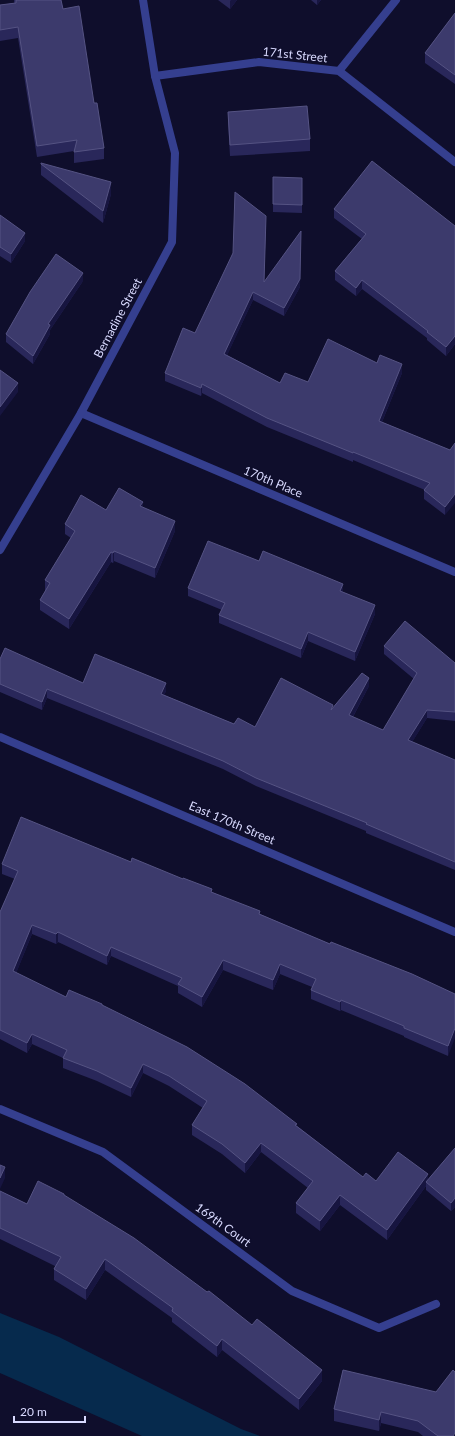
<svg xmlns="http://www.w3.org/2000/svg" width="455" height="1436" font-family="Lato,sans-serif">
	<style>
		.water { fill: #062a4d }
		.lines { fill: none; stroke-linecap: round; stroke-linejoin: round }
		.street { stroke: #353f8f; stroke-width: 8 }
		.wall { fill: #29275a }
		.shaded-wall { fill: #171540 }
		.building { fill: #3c3a6c; stroke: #555383 }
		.labels { text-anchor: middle; stroke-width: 3; stroke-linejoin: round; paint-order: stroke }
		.street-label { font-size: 12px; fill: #d9daff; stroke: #0f0e2c }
	</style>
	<rect width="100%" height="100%" fill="#0f0e2c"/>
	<!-- water -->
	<polygon class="water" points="0,1313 59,1337 241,1429 260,1436 142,1436 0,1373"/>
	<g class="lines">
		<!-- street -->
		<g class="street">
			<polyline points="339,71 396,0"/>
			<polyline points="155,76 259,62 339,71 455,162"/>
			<polyline points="81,413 455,572"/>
			<polyline points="0,550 81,413 172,242 175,153 155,76 143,0"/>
			<polyline points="0,737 455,932"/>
			<polyline points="0,1109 103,1152 292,1291 379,1328 436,1304"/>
		</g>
	</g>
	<!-- wall -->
	<g class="wall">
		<polygon points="14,0 61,0 63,9 94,103 104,148 104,159 74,163 74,151 37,157 18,38 0,41 0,5 14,3"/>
		<polygon points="218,0 237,0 230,9"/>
		<polygon points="311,0 321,0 317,5"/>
		<polygon points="455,13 455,84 425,63 425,53"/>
		<polygon points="228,112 310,139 310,151 230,156 228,123"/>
		<polygon points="41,164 111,194 103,223 41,175"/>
		<polygon points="302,178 302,213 273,212 273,204"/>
		<polygon points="334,209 455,226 455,344 446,356 427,340 427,338 362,289 356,296 335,280 335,271 362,239 334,218"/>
		<polygon points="0,215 25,241 11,263 0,256"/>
		<polygon points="266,224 264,281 300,287 284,316 253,300 227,355 280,383 308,382 377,363 402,373 382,422 450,450 445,515 424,499 424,490 425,490 353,460 353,462 267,427 202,393 201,396 165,381 165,373 195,333"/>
		<polygon points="83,281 50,330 50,334 33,364 6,342 6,334"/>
		<polygon points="143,507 175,531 155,578 114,561 113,563 111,562 69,629 40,610 40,600 46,590 45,590 45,580 71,538 65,534 65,524 106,510"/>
		<polygon points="259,561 343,592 375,614 355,661 308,641 301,658 219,623 219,615 222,610 188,596 188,588"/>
		<polygon points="384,646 455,663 455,721 427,718 412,742 455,760 455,870 366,833 366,831 256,786 223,769 47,698 42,710 0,692 0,659 83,683 166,691 164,695 234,724 255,727 333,708 369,686 353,717 383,730 414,679 384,654"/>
		<polygon points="131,862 212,892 260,914 330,944 455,994 448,1056 404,1037 404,1036 341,1010 340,1011 311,999 311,990 312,987 280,974 273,990 223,970 202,1007 178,993 178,986 111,956 107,965 58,942 56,944 32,934 16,973 66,997 102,1006 297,1126 363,1177 376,1181 428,1180 455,1148 455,1207 451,1211 426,1190 426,1186 387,1240 340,1205 320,1231 296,1213 296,1203 308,1188 261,1152 245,1173 222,1154 192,1135 192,1125 203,1108 169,1086 143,1073 131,1097 97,1081 63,1068 63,1058 32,1044 27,1053 0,1039 0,912 15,879 2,874 2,864"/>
		<polygon points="0,1191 27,1204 64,1196 322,1381 299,1410 222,1350 217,1357 172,1322 172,1318 105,1270 86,1300 54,1280 54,1269 55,1266 0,1239"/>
		<polygon points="343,1370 455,1436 423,1436 418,1432 381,1423 379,1431 334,1421 334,1409"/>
	</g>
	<!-- shaded-wall -->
	<g class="shaded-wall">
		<polygon points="231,0 237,0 230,9 230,1"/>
		<polygon points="317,0 321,0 317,5"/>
		<polygon points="111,182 111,194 103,223 103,211"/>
		<polygon points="25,233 25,241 11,263 11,254"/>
		<polygon points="301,240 300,287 284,316 284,308"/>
		<polygon points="83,273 83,281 50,330 50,334 33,364 33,356 48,324"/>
		<polygon points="362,280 362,289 356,296 356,288"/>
		<polygon points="253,292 253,300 224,362 224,354"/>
		<polygon points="455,336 455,344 446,356 446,347"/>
		<polygon points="402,364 402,373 379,429 379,421"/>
		<polygon points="18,383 18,392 0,416 0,407"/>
		<polygon points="202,384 202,393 201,396 201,388"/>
		<polygon points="455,494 455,503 445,515 445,507"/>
		<polygon points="143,502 143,512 140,506"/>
		<polygon points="175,521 175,531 155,578 155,568"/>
		<polygon points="114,551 114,561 113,563 113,553"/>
		<polygon points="111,552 111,562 69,629 69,619"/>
		<polygon points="343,584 343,593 340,591"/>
		<polygon points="375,605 375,614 355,661 355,652"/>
		<polygon points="308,632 308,641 301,658 301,649"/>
		<polygon points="369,678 369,686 349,724 349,715"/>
		<polygon points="166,683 166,691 161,702 161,694"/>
		<polygon points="47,689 47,698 42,710 42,702"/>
		<polygon points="427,710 427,718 408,749 408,740"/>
		<polygon points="32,925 32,934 13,981 13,971"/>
		<polygon points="58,932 58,942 56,944 56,934"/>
		<polygon points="111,947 111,956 107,965 107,956"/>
		<polygon points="223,960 223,970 202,1007 202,997"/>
		<polygon points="280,964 280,974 273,990 273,980"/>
		<polygon points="341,1000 341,1010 340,1011 340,1002"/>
		<polygon points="455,1028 455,1038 448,1056 448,1046"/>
		<polygon points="32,1034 32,1044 27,1053 27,1043"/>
		<polygon points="143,1064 143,1073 131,1097 131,1088"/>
		<polygon points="261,1143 261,1152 245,1173 245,1163"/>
		<polygon points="5,1167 5,1178 0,1189 0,1178"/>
		<polygon points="428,1174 428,1183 426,1182 426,1186 387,1240 387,1230"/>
		<polygon points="340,1195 340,1205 320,1231 320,1221"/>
		<polygon points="455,1198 455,1207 451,1211 451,1203"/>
		<polygon points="105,1259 105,1270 86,1300 86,1289"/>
		<polygon points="222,1339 222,1350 217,1357 217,1346"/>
		<polygon points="322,1370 322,1381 299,1410 299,1399"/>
		<polygon points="381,1412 381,1423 379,1431 379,1420"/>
	</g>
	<!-- building -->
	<g class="building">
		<polygon points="16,0 61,0 63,9 79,6 94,103 97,103 104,148 74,152 77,140 37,146 18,27 0,30 0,5 16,3"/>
		<polygon points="455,13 455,75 425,53"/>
		<polygon points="307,106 310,139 230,145 228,112"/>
		<polygon points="372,161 455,226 455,336 446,347 427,332 428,331 362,280 356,288 335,271 366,234 334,209"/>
		<polygon points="41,164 41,163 111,182 103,211"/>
		<polygon points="273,177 302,178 302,205 273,204"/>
		<polygon points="235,192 266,216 264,282 301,231 300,279 284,308 253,292 224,354 280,383 285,373 308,382 328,339 377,363 380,355 402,364 379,421 450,450 455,443 455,494 445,507 424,490 430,483 353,452 353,453 267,418 202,384 201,388 165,373 183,328 195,333 233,253"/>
		<polygon points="0,215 25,233 11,254 0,247"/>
		<polygon points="56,254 83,273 48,324 50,325 33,356 6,334 30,292"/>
		<polygon points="0,370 18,383 0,407"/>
		<polygon points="119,488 143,502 140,506 175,521 155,568 114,551 113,553 111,552 69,619 40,600 50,583 45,580 75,531 65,524 81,495 106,510"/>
		<polygon points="208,541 259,561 263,551 343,584 340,591 375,605 355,652 308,632 301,649 219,615 225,603 188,588"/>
		<polygon points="405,621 455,663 455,712 427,710 408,740 455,760 455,862 366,824 367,823 256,778 223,761 47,689 42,702 0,684 0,659 5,648 83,683 95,654 166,683 161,694 234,724 238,718 255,727 281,678 333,705 331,710 362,673 369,678 349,715 383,730 417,673 384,646"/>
		<polygon points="21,817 131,862 132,858 183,879 183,878 212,889 211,892 260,911 259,914 330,944 331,942 412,974 455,994 455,1028 448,1046 404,1028 404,1026 341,1000 340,1002 311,990 316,979 280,964 273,980 223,960 202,997 178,984 182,978 111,947 107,956 58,932 56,934 32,925 13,971 66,997 69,990 102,1004 102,1005 187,1047 245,1084 297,1124 295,1125 363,1177 366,1173 376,1181 398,1152 428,1174 387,1230 340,1195 320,1221 296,1203 313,1181 261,1143 245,1163 222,1144 192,1125 207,1101 169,1076 143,1064 131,1088 97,1071 63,1058 67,1050 32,1034 27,1043 0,1030 0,912 18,871 2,864"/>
		<polygon points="455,1148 455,1198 451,1203 426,1182"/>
		<polygon points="0,1165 5,1167 0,1178"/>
		<polygon points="38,1181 64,1194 64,1195 134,1238 207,1292 209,1291 252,1325 257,1319 322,1370 299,1399 222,1339 217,1346 172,1311 173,1308 105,1259 86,1289 54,1269 61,1257 0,1228 0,1191 27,1204"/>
		<polygon points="343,1370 436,1392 453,1370 455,1372 455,1433 453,1436 438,1436 418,1421 381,1412 379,1420 334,1409"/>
	</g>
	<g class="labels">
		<!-- street labels -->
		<g class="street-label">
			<text transform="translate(295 55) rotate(6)" y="4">171st Street</text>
			<text transform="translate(118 318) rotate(-62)" y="4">Bernadine Street</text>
			<text transform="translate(273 482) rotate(23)" y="4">170th Place</text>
			<text transform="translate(232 823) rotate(23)" y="4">East 170th Street</text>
			<text transform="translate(223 1225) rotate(36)" y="4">169th Court</text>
		</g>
	</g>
	<!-- scale -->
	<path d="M14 1416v6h71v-6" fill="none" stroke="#d9daff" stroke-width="2"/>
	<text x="20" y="1416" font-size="12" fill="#d9daff" stroke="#0f0e2c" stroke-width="3" paint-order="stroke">20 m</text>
</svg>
